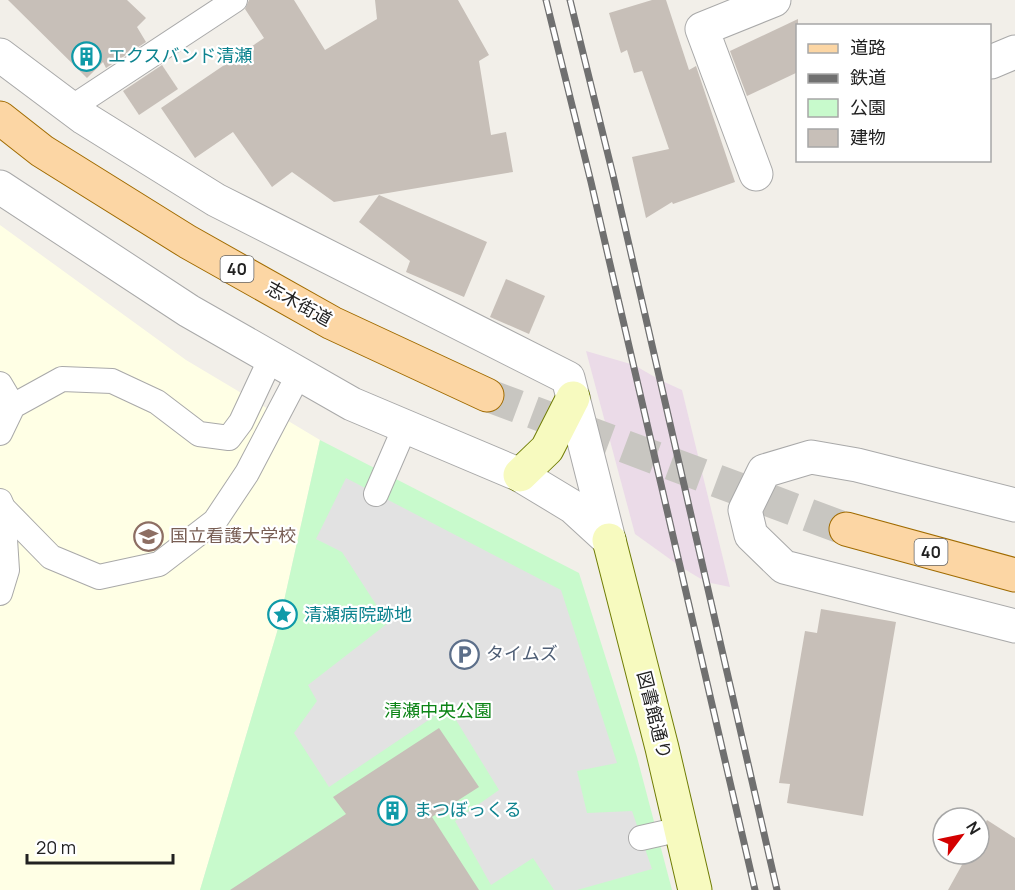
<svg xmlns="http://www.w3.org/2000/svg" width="1015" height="890" font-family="Manrope,'Noto Sans JP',sans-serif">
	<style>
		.industrial { fill: #ebdbe8 }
		.education { fill: #ffffe5 }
		.park { fill: #c8facc }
		.parking { fill: #e2e2e2 }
		.building { fill: #c7bfb8 }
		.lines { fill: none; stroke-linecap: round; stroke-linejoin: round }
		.primary-tunnel { stroke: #c8c6c1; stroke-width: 33; stroke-dasharray: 33 16; stroke-linecap: butt }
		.lane-casing { stroke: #a9a9a9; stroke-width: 26 }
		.street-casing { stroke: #a9a9a9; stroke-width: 35 }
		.secondary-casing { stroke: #707d05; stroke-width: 35 }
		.primary-casing { stroke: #a06b00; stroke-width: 35 }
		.lane { stroke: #fff; stroke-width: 24 }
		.street { stroke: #fff; stroke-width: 33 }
		.secondary { stroke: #f7fabf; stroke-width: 33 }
		.primary { stroke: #fcd6a4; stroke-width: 33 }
		.rail-casing { stroke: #707070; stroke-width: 7 }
		.rail { stroke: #fff; stroke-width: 4.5; stroke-dasharray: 14; stroke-linecap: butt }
		.labels { text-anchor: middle; stroke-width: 4.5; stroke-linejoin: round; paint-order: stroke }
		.shield { fill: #fff; stroke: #646464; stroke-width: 1.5 }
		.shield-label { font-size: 16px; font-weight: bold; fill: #222 }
		.culture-label { font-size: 18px; fill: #0d838f; stroke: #fff; text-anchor: start }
		.street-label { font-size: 18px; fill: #222; stroke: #fff }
		.education-label { font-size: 18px; fill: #785e54; stroke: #fff; text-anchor: start }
		.service-label { font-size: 18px; fill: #4e5e75; stroke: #fff; text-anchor: start }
		.park-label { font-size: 18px; fill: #0c8416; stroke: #fff }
	</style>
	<rect width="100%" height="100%" fill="#f2efe9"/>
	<!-- industrial -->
	<polygon class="industrial" points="586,351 634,365 660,380 682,390 730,587 706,582 681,567 635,534"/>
	<!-- education -->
	<polygon class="education" points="0,225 186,360 320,440 277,632 200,890 0,890"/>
	<!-- park -->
	<polygon class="park" points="320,440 579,573 637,757 672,890 200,890 277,632"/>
	<!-- parking -->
	<polygon class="parking" points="346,478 561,590 617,763 577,771 587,813 632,811 652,869 577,890 554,890 533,858 491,885 455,821 499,790 448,707 329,787 294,733 317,701 308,685 388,623 342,552 316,539"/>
	<!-- building -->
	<g class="building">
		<polygon points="8,0 127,0 146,18 137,27 146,42 106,68 103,62 87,78"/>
		<polygon points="249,0 294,0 325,50 377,19 375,0 458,0 489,55 479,61 491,135 506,132 513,172 334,202 292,172 272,187 233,132 195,158 161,108 264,38 245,9"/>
		<polygon points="652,0 666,0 689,70 696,66 735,182 673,204 672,202 646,218 632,157 669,149 642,71 634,73 627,50 621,53 609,13"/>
		<polygon points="798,19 798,72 747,96 730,51"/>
		<polygon points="162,65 178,89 139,115 123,91"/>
		<polygon points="379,195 487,242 464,297 406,272 410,261 359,222"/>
		<polygon points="506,279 545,296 529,334 490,317"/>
		<polygon points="821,609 896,622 863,816 787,803 790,784 779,783 805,631 817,633"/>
		<polygon points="439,728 479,787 432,817 479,890 230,890 346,814 333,797"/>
		<polygon points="987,820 1015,838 1015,890 948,890 968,854 979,854 979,834"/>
	</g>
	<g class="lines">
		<!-- primary-tunnel -->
		<polyline class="primary-tunnel" points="487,395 846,529"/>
		<defs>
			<g id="lane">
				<polyline points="71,108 235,0"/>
				<polyline points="0,384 13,406"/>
				<polyline points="0,433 13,406 62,379 112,381 157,402 199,434 229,438 241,422 271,358"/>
				<polyline points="376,494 405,427"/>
				<polyline points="0,501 3,508 51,557 99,577 159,564 215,521 247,473 299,374"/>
				<polyline points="0,593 7,570 3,508"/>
				<polyline points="641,838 681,829"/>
			</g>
			<g id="street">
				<polyline points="0,55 84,118 216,200 568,378 609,540"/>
				<polyline points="991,62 1015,52"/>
				<polyline points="756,174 702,29 774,0"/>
				<polyline points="0,187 189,311 352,404 520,475 573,507 609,540"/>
				<polyline points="1015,505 857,465 811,457 764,471 745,510 751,535 784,567 1015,626"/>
			</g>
			<g id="secondary">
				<polyline points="520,475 547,449 573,398"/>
				<polyline points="609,540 662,748 695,890"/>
			</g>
			<g id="primary">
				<polyline points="0,118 42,151 188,242 332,323 487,395"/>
				<polyline points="846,529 1015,575"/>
			</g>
		</defs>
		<!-- lane casing -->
		<use href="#lane" class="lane-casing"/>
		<!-- street casing -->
		<use href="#street" class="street-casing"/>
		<!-- secondary casing -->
		<use href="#secondary" class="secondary-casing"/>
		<!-- primary casing -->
		<use href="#primary" class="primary-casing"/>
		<!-- lane -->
		<use href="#lane" class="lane"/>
		<!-- street -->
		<use href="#street" class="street"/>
		<!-- secondary -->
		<use href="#secondary" class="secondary"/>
		<!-- primary -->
		<use href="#primary" class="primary"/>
		<defs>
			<g id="rail">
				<polyline points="546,0 591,182 755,890"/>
				<polyline points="570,0 613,175 777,890"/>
			</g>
		</defs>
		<!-- rail casing -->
		<use href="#rail" class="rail-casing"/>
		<!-- rail -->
		<use href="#rail" class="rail"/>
	</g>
	<!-- icons -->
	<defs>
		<symbol id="building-ring" viewBox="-11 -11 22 22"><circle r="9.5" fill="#fff" stroke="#0f9aa8" stroke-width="1.5"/><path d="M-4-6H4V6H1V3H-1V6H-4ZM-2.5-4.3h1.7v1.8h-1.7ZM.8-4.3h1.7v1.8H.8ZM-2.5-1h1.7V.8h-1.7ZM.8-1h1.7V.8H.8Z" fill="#0f9aa8"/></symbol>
		<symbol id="university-ring" viewBox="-11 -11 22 22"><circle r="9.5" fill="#fff" stroke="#8d6e63" stroke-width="1.5"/><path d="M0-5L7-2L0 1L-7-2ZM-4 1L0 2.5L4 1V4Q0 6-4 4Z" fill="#8d6e63"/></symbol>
		<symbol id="sight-ring" viewBox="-11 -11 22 22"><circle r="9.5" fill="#fff" stroke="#0f9aa8" stroke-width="1.5"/><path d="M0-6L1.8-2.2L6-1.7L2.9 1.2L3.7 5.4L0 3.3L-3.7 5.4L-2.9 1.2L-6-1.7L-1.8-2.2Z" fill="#0f9aa8"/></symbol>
		<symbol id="parking-ring" viewBox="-11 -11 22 22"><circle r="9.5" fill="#fff" stroke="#5c6f8a" stroke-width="1.5"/><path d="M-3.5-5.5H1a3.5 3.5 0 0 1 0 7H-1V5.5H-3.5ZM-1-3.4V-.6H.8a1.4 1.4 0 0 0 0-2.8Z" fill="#5c6f8a"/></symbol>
	</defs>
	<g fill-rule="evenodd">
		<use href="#building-ring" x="70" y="40" width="33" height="33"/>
		<use href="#university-ring" x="132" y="520" width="33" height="33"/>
		<use href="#sight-ring" x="266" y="598" width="33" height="33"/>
		<use href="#parking-ring" x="448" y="638" width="33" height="33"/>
		<use href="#building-ring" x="376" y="794" width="33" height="33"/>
	</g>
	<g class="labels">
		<!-- shield labels -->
		<g class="shield">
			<rect x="220.5" y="256" width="33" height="26" rx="4.5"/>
			<rect x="914.5" y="539" width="33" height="26" rx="4.5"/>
		</g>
		<g class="shield-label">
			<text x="237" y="275">40</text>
			<text x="931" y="558">40</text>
		</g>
		<!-- culture labels -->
		<g class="culture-label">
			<text x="108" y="62">エクスバンド清瀬</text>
			<text x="304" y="621">清瀬病院跡地</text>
			<text x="414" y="816">まつぼっくる</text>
		</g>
		<!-- street labels -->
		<g class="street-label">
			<text transform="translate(299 304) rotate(29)" y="6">志木街道</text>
			<text transform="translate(654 715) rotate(76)" y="6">図書館通り</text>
		</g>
		<!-- education labels -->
		<g class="education-label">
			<text x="170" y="542">国立看護大学校</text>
		</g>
		<!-- service labels -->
		<g class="service-label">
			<text x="486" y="660">タイムズ</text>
		</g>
		<!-- park labels -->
		<g class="park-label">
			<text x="438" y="717">清瀬中央公園</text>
		</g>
	</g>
	<!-- legend -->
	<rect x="796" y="24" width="195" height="138" fill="#ffffff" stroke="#a7a7a7" stroke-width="1.5"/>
	<rect x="808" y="44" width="30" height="9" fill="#fcd6a4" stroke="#a7a7a7" stroke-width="1.5"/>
	<text x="850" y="54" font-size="18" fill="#222222">道路</text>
	<rect x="808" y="74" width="30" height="9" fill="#707070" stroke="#a7a7a7" stroke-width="1.5"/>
	<text x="850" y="84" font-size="18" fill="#222222">鉄道</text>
	<rect x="808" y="99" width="30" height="18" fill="#c8facc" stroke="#a7a7a7" stroke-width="1.5"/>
	<text x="850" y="114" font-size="18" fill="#222222">公園</text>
	<rect x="808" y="129" width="30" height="18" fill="#c7bfb8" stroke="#a7a7a7" stroke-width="1.5"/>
	<text x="850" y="144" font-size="18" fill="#222222">建物</text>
	<!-- north arrow -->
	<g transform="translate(961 836) rotate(58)"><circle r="28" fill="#ffffff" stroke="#a7a7a7" stroke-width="1.5"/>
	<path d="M0-4.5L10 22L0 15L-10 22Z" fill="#d40000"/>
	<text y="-9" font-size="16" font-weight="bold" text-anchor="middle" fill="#222222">N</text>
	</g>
	<!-- scale -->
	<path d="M27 854v9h146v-9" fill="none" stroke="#222222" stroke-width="3"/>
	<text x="36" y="854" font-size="18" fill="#222222" stroke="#ffffff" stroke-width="4.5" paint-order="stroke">20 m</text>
</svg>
